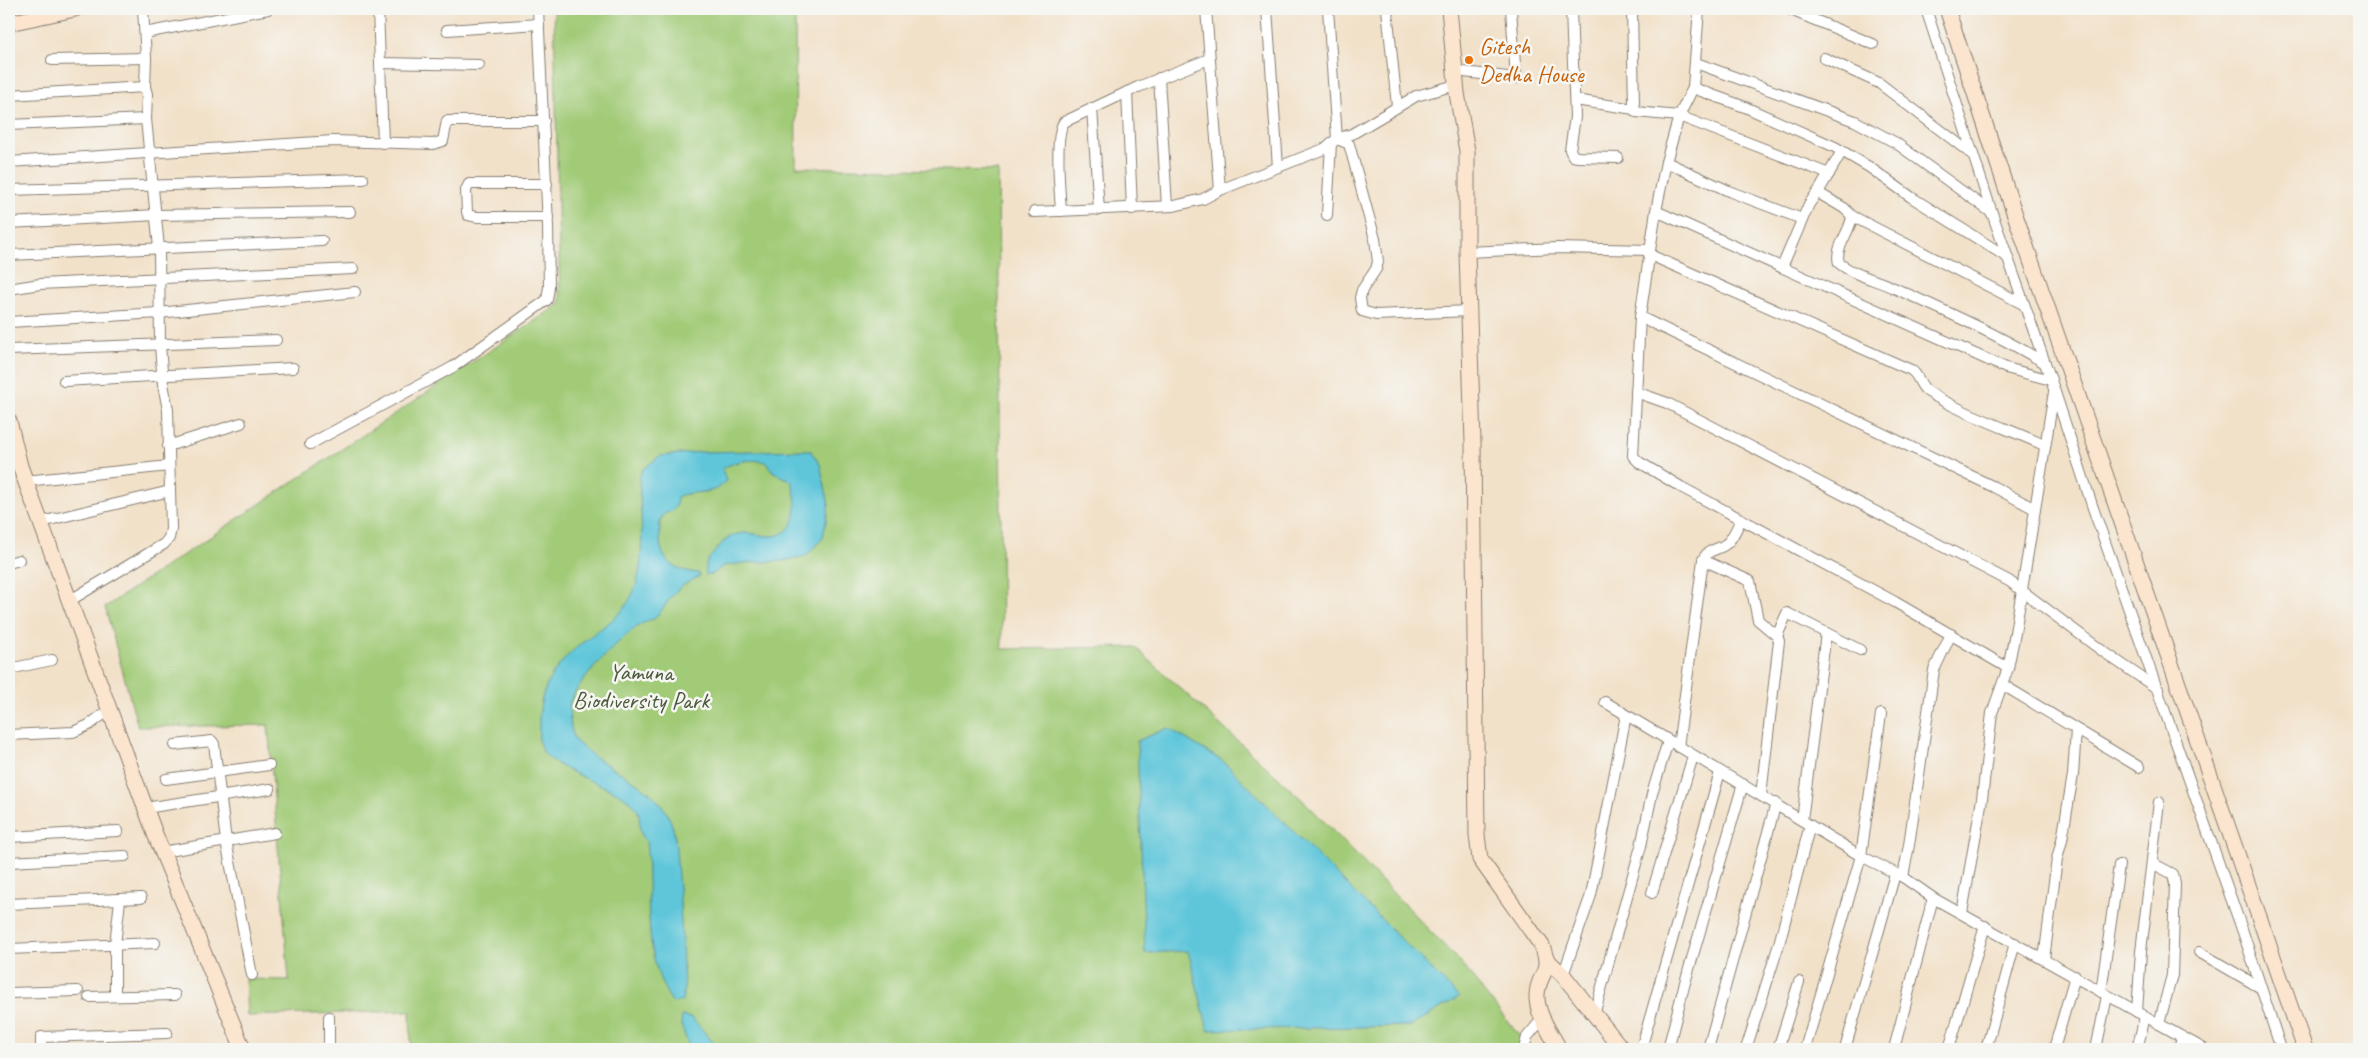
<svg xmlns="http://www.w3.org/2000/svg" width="2368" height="1058" font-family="Caveat,sans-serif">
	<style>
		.green { fill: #a1cb77; stroke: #5e744a }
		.water { fill: #5ec6da; stroke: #3d717b }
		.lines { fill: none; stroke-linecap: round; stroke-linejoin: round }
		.street-casing { stroke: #877e72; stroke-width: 12 }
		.secondary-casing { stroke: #877e72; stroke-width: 17 }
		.street { stroke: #fff; stroke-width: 10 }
		.secondary { stroke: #fce5cf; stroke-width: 15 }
		.food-dot { fill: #e8710a; stroke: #f6f6f2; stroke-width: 2 }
		.labels { text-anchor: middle; stroke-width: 5; stroke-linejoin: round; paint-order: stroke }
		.food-label { font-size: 24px; fill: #c56008; stroke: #f6f6f2; text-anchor: start }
		.park-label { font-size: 24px; fill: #4b593c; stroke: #f6f6f2 }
	</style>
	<rect width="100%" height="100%" fill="#f6f6f2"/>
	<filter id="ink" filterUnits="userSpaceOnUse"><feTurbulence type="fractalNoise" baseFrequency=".02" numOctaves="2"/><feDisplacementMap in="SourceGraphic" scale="10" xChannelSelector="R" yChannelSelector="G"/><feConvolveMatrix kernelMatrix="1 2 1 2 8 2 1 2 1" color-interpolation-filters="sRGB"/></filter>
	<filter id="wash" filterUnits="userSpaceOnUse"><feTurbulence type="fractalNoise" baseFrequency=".0096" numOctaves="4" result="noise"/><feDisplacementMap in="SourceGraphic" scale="20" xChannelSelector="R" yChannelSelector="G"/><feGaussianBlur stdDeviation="1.12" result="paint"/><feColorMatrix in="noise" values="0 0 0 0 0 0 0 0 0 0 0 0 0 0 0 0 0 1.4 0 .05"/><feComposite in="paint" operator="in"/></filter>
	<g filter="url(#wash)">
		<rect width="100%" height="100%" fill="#f2e1c9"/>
		<!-- green -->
		<polygon class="green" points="554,9 795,9 796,167 998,171 1002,649 1135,647 1308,805 1459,961 1530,1049 411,1049 410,1011 247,1016 245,979 289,980 268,725 138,727 105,607 560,304"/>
		<!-- water -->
		<g class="water">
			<path d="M810 450 820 464 829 505 823 538 806 556 782 561 744 563 723 566 712 575H706C704 566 706 562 712 555 718 548 724 539 732 536 747 529 760 537 774 536 801 532 798 498 791 481L772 471 768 463C753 458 736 460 722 469L726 480C717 497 693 489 677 497 677 518 665 507 661 519 659 524 660 530 660 535 659 561 675 571 699 573V577C670 589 673 599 654 619 634 620 577 682 570 702 568 709 571 734 575 740 577 743 583 747 586 750 613 773 657 785 671 822 676 835 676 850 677 863 681 905 682 947 684 989L682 1001 673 1003C640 957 652 894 646 841 633 828 647 815 630 801 608 784 554 771 542 750 537 741 539 730 539 720 540 679 565 655 596 632 610 622 623 613 631 597 648 566 640 512 639 477L643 469 660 456 700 452Z"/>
			<polygon points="1168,728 1224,762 1459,997 1411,1026 1208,1030 1188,951 1145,953 1137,741"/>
			<polygon points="682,1016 692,1018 719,1049 690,1049 681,1025"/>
		</g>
	</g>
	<g filter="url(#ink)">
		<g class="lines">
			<defs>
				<g id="street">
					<polyline points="378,9 383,143"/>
					<polyline points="1206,9 1220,190"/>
					<polyline points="1267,9 1278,167"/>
					<polyline points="1387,9 1397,106"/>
					<polyline points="1571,9 1575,117 1570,150 1573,156 1578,157 1618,158"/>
					<polyline points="1632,9 1634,104 1636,112 1679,116 1829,174"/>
					<polyline points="1699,9 1693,88 1679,116 1666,162 1656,211 1640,317 1633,456 1639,462 1681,487 1895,602 2008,668"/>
					<polyline points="1788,9 1873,44"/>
					<polyline points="1926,9 1992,213 2051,380 2093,508 2243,932 2281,1049"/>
					<polyline points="447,30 539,24"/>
					<polyline points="145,33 268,9"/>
					<polyline points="1824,58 1879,83 1973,155"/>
					<polyline points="52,60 146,58"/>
					<polyline points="380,63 479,65"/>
					<polyline points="1696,63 1855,121 1896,143 1992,213"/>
					<polyline points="1455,71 1516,78 1511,9"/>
					<polyline points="1159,78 1167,206"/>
					<polyline points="1693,88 1745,107 1835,147 1869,167 1911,197 2007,257"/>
					<polyline points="1127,92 1132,209"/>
					<polyline points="9,95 145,87"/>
					<polyline points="1575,100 1634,109"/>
					<polyline points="1092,108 1099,210"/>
					<polyline points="9,125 146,119"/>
					<polyline points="1337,139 1349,144 1375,239 1378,262 1376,269 1362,290 1360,298 1362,311 1376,315 1469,311"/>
					<polyline points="1337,139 1352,134 1416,96 1456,85"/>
					<path d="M1842 151 1820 189V194L1844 208 1852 216C1851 231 1834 248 1839 263 1853 275 1877 280 1894 288 1945 311 1997 334 2045 363"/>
					<polyline points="9,162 333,141 433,144 443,141 447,121 544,121"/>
					<polyline points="1666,162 1731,192 1802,219"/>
					<polyline points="547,184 469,184 466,190 467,212 468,215 476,217 548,217"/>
					<polyline points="9,190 363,179"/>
					<path d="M1061 211C1060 193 1054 135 1064 122L1138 87 1209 59"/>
					<polyline points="1656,211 2006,368 2051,380"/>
					<polyline points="1034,212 1174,206 1203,199 1220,190 1324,149 1337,139 1328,9"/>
					<polyline points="1327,215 1331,143"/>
					<polyline points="1852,216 2023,304"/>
					<polyline points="9,223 157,215 350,212"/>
					<polyline points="1467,252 1557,248 1650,250"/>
					<polyline points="9,255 322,241"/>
					<path d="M1650 255 1911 370C1919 375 1919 385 1927 391 1958 412 2009 429 2044 445"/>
					<polyline points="1782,267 1809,204 1820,189"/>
					<polyline points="9,289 40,284 353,269"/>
					<polyline points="1640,317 1994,487 2035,509"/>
					<polyline points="9,322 159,313 355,292"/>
					<polyline points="9,350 276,340"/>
					<polyline points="64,381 293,368"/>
					<polyline points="1636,392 1667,403 2009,581 2101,650 2158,689"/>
					<polyline points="310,444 453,367 547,300 549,287 548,226 538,9"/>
					<polyline points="168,446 241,423"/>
					<polyline points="25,481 169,466"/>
					<polyline points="41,522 170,491"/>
					<polyline points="1703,560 1750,581 1758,620 1777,636 1779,641 1761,795"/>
					<polyline points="9,563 19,560"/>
					<polyline points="69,601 164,544 169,538 171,529 168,410 163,384 160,345 159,248 146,119 147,94 145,87 146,58 143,9"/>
					<polyline points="1777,636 1787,613 1860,650"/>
					<polyline points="9,669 52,660"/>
					<polyline points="2003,685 2139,767"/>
					<polyline points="1605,702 1861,856 1903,877 1933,898 2204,1049"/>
					<polyline points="9,735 73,732 89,725 109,710"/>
					<polyline points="175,745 212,741 214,744 226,841 252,975"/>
					<path d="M1678 747 1703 560C1708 548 1717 551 1726 544 1733 539 1737 527 1741 519"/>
					<polyline points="166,779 269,765"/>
					<polyline points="145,808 270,789"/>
					<polyline points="1802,820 1826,633"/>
					<polyline points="9,837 118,831"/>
					<polyline points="162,852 275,833"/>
					<polyline points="9,862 125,856"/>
					<polyline points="2152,863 2173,874 2175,884 2172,975 2159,1024"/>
					<polyline points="1903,877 1909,845 1934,670 1951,634"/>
					<polyline points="1652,893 1693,756"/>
					<polyline points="9,904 141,898"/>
					<polyline points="1962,913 1982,799 1992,713 2008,668 2015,633 2054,392"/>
					<polyline points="9,949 155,943"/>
					<polyline points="2199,952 2261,988"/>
					<polyline points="2044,959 2057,859 2062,840 2073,775 2076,730"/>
					<polyline points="1563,975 1591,895 1626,715"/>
					<polyline points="2101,992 2119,865"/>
					<polyline points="9,993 78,991"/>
					<polyline points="115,996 115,945 120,900"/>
					<polyline points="89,997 175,995"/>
					<polyline points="2137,1012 2141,951 2159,802"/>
					<polyline points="1594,1015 1641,846 1652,794 1668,741"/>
					<polyline points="41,1049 41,1037 167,1033"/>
					<polyline points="329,1049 329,1017"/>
					<polyline points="1524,1049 1527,1037 1543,1018"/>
					<polyline points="1641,1049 1720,772"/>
					<polyline points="1668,1049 1684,986 1743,784"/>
					<polyline points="1708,1049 1776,803"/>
					<polyline points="1746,1049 1779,944 1810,825"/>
					<polyline points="1778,1049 1799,982"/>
					<polyline points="1805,1049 1861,856 1881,714"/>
					<polyline points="1845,1049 1895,874"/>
					<polyline points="1894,1049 1933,898"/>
					<polyline points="1949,1049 1985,926"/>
					<polyline points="1986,1049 2015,943"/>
					<polyline points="2054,1049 2075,976"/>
					<polyline points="2096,1049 2107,996"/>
					<polyline points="2137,1049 2145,1017"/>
					<polyline points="2179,1049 2182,1037"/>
				</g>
				<g id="secondary">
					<path d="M1449 9 1457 93 1467 151V252L1473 443 1477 835 1480 859 1542 946C1553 974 1538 972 1537 995 1536 1014 1551 1033 1559 1049"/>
					<polyline points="1947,9 2013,209 2305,1049"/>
					<polyline points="9,23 75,9"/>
					<polyline points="9,421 20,466 155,834 243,1049"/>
					<polyline points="1547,960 1563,975 1622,1049"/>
				</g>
			</defs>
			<!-- street casing -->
			<use href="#street" class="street-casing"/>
			<!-- secondary casing -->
			<use href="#secondary" class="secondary-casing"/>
			<!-- street -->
			<use href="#street" class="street"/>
			<!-- secondary -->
			<use href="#secondary" class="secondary"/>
		</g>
	</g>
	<!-- markers -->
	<circle class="food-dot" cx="1469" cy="60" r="5"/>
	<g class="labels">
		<!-- food labels -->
		<g class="food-label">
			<text x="1479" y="54">Gitesh<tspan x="1479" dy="28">Dedha House</tspan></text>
		</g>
		<!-- park labels -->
		<g class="park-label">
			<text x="641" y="680">Yamuna<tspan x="641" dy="28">Biodiversity Park</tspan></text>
		</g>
	</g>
	<!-- margin -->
	<rect width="2368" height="1058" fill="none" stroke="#f6f6f2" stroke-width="30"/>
</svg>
